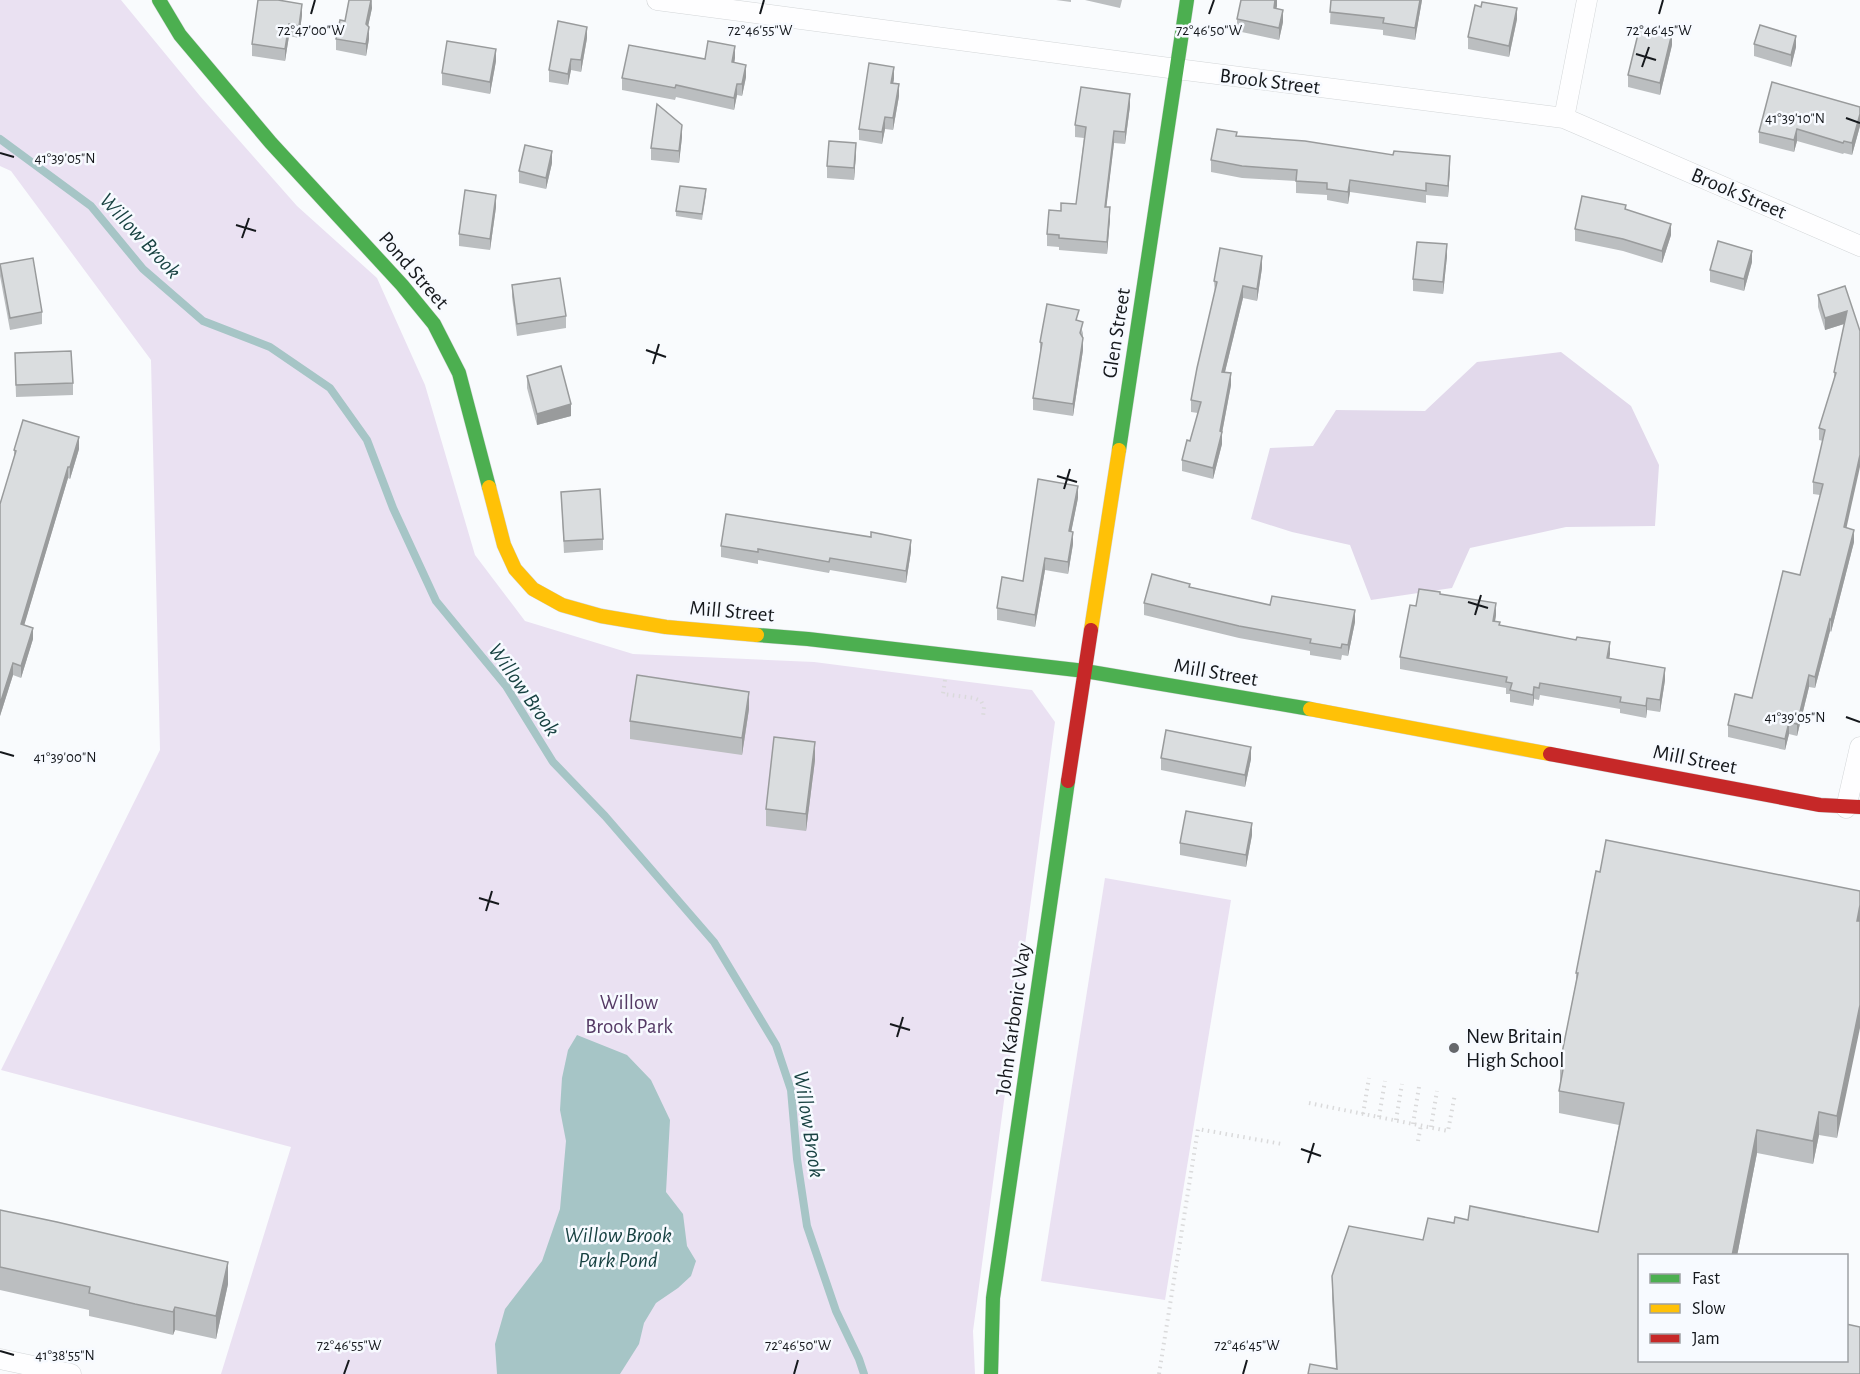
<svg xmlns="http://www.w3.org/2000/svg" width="1860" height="1374" font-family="'Alegreya Sans',sans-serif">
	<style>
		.green { fill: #eae1f2 }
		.forest { fill: #e2d9eb }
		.water { fill: #a6c5c6 }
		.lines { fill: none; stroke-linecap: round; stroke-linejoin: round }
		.stream { stroke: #a6c5c6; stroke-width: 8 }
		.street-casing { stroke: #d3d6d8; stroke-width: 21 }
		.fast-casing { stroke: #d3d6d8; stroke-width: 15 }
		.slow-casing { stroke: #d3d6d8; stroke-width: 15 }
		.jam-casing { stroke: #d3d6d8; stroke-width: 15 }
		.path { stroke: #dadadb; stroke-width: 4; stroke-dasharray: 1.5 4.5; stroke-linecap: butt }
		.street { stroke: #fefeff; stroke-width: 20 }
		.fast { stroke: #4caf50; stroke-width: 14 }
		.slow { stroke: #ffc107; stroke-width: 14 }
		.jam { stroke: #c62828; stroke-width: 14 }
		.wall { fill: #bbbec0 }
		.shaded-wall { fill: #999b9c }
		.building { fill: #dadddf; stroke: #999b9c; stroke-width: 1.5 }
		.ticks { fill: none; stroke: #15181c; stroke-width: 2 }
		.poi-dot { fill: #65676b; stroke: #f7faff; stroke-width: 2 }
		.labels { text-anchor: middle; stroke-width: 5; stroke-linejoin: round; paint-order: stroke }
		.street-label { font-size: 21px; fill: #15181c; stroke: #f7faff }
		.park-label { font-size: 21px; fill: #553a65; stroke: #f7faff }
		.poi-label { font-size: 21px; fill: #15181c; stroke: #f7faff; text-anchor: start }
		.water-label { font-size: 22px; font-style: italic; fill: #184242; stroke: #f7faff }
		.ticks-label { font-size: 15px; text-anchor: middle; fill: #15181c; stroke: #f7faff; stroke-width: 5; stroke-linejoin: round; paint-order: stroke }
	</style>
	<rect width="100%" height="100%" fill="#f9fbfd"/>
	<!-- green -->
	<g class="green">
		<polygon points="0,0 121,0 200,96 297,206 377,278 425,385 475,555 525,621 633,654 814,662 1032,690 1055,722 973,1331 975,1374 221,1374 291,1147 1,1070 160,750 151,360 11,171 0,166"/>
		<polygon points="1105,878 1231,900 1165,1300 1041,1281"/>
	</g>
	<!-- forest -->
	<polygon class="forest" points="1561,352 1631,406 1659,465 1655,526 1566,527 1470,548 1452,588 1371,600 1350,545 1292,532 1251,519 1270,448 1313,446 1336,410 1425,411 1477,362"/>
	<!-- water -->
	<polygon class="water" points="577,1035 627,1055 651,1080 670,1120 666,1192 683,1214 687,1246 696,1261 691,1276 678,1288 656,1303 644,1323 639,1344 620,1374 497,1374 495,1344 505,1309 542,1261 560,1209 566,1141 560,1110 562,1078 568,1050"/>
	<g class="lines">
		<!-- stream -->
		<polyline class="stream" points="0,139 91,206 143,269 203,321 270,347 330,388 367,440 393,508 436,601 506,686 553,762 605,816 714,942 776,1045 791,1090 797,1159 807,1226 836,1311 859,1359 864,1374"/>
		<defs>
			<g id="street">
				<polyline points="657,0 1177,69 1564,118 1860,246"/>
				<polyline points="1564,118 1587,0"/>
				<polyline points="1846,808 1860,747"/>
				<polyline points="0,1359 71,1374"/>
			</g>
			<g id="fast">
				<polyline points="159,0 180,35 271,143 402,285 434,324 459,373 489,487"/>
				<polyline points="1119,450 1187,0"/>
				<polyline points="757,635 808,639 1085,671 1310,709"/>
				<polyline points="991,1374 993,1298 1068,781"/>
			</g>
			<g id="slow">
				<polyline points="489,487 504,545 515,569 533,589 562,605 601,616 666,627 757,635"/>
				<polyline points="1091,630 1119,450"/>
				<polyline points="1310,709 1550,754"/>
			</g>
			<g id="jam">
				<polyline points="1550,754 1820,805 1860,807"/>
				<polyline points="1068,781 1091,630"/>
			</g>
		</defs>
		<!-- street casing -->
		<use href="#street" class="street-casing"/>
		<!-- fast casing -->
		<use href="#fast" class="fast-casing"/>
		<!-- slow casing -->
		<use href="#slow" class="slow-casing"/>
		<!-- jam casing -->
		<use href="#jam" class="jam-casing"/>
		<!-- path -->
		<g class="path">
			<polyline points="945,680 943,694 974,698 981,701 984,707 983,717"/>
			<polyline points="1309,1103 1448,1131 1455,1094"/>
			<polyline points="1363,1114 1369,1078"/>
			<polyline points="1379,1117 1385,1081"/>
			<polyline points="1396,1120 1402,1084"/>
			<polyline points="1413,1124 1419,1087"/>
			<polyline points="1431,1127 1437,1091"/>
			<polyline points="1418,1141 1421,1125"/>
			<polyline points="1159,1374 1198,1129 1282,1144"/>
		</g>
		<!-- street -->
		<use href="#street" class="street"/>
		<!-- fast -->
		<use href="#fast" class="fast"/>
		<!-- slow -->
		<use href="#slow" class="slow"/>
		<!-- jam -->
		<use href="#jam" class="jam"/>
	</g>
	<!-- wall -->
	<g class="wall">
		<polygon points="372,0 372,8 368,26 369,39 366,56 336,50 336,39 345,21"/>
		<polygon points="1056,0 1071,0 1071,2"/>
		<polygon points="1085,0 1122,0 1120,8"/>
		<polygon points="1277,0 1276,8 1283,22 1279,40 1237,31 1237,19"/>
		<polygon points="1331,0 1422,0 1415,40 1383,35 1383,30 1330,24"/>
		<polygon points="302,15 299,38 289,36 285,61 252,56 252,44"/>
		<polygon points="1517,19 1509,57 1468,49 1468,37"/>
		<polygon points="587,38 581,72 571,70 568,85 549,82 549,70"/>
		<polygon points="1754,44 1796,47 1791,67 1754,56"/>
		<polygon points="1672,45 1660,95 1628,87 1628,75"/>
		<polygon points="735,58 734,63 746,77 742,96 737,95 734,110 676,97 675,100 622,90 622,78 705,59"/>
		<polygon points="496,61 490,94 442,85 442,73"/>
		<polygon points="894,79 893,83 899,96 893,130 885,129 882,144 859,140 859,129"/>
		<polygon points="1130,106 1125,144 1114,143 1106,207 1110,219 1107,254 1059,250 1059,247 1047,246 1047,234 1061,211 1076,204 1084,138 1075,137 1075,125"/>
		<polygon points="1860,107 1860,126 1852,155 1844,153 1843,154 1797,141 1794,152 1759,143 1759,132"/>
		<polygon points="1237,136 1450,168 1448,197 1426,195 1426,203 1350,192 1348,204 1327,200 1327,195 1296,193 1296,181 1242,178 1211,172 1211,160"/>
		<polygon points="682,137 679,163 651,160 651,148"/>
		<polygon points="856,154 854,180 827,178 827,166"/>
		<polygon points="552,163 546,189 519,183 519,171"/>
		<polygon points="706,195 702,220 676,216 676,211"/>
		<polygon points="496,207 490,250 459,246 459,234"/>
		<polygon points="1626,209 1671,235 1662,263 1623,251 1575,241 1575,229"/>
		<polygon points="1447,256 1443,294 1413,291 1413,279"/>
		<polygon points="1752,262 1744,291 1710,282 1710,270"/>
		<polygon points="0,264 42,312 42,324 10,330 0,276"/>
		<polygon points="1262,268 1257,301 1243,298 1225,372 1231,385 1222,433 1222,444 1213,479 1182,471 1182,460 1190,441 1198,413 1191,412 1191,400 1215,293 1214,281"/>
		<polygon points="512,285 566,316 566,328 517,336 512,297"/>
		<polygon points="1845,286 1846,528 1854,542 1831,632 1830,631 1815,688 1809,687 1797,736 1789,734 1785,750 1728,737 1728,725 1752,698 1800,575 1820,495 1813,494 1813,482 1823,441 1819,440 1819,428 1834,380 1834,372 1844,324 1825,330 1818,307 1818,295"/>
		<polygon points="1079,321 1083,333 1083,350 1073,416 1033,410 1033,398 1040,354 1040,342"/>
		<polygon points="15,365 73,383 73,395 16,397"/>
		<polygon points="527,376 571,416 537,425 527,388"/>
		<polygon points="79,449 70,479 68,478 24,625 33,639 21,678 13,675 0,716 0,504 14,460 14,450"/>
		<polygon points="561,492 603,539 603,550 564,553"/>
		<polygon points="1078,498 1071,532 1073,544 1068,574 1045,570 1035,627 997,620 997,608 1023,581"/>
		<polygon points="721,546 911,551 906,583 830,570 829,573 758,560 758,564 721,557"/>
		<polygon points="1190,587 1270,605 1355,622 1348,656 1342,655 1341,660 1310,655 1310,651 1239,638 1144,615 1144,603"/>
		<polygon points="1440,594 1496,615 1495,621 1500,625 1610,654 1609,658 1665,680 1660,712 1647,710 1646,718 1620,713 1620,709 1540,695 1539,700 1534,699 1533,706 1510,702 1510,694 1506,694 1506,688 1400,669 1400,657 1416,606"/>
		<polygon points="749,709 742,755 630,739 630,721"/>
		<polygon points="1161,758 1251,759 1245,787 1161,770"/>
		<polygon points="815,760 806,831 766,826 766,809"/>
		<polygon points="1252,835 1246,867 1180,855 1180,843"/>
		<polygon points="1600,872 1860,891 1837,1138 1819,1135 1813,1164 1757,1153 1737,1256 1640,1256 1640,1360 1308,1374 1336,1369 1332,1298 1332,1276 1423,1240 1454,1223 1468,1220 1598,1232 1619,1125 1559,1113 1559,1091 1560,1086 1560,1063 1576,982 1576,973"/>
		<polygon points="0,1210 228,1284 216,1339 175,1330 173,1335 135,1326 89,1316 89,1310 0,1290"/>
	</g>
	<!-- shaded-wall -->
	<g class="shaded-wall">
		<polygon points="371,0 372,8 366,36 366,24"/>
		<polygon points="1275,0 1277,0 1277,6 1274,20 1274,8"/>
		<polygon points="1420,0 1422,0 1415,40 1415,28"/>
		<polygon points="302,4 302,15 299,38 299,26"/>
		<polygon points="1517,8 1517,19 1509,57 1509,46"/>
		<polygon points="1283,10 1283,22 1279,40 1279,28"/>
		<polygon points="289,24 289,36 285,61 285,49"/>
		<polygon points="369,27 369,39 366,56 366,44"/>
		<polygon points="587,27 587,38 581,72 581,60"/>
		<polygon points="1672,33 1672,45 1660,95 1660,83"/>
		<polygon points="1796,36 1796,47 1791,67 1791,55"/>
		<polygon points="735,46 735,58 732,74 732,62"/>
		<polygon points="496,49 496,61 490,94 490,82"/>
		<polygon points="571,59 571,70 568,85 568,74"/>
		<polygon points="746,65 746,77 742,96 742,84"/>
		<polygon points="894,67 894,79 891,94 891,83"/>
		<polygon points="737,84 737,95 734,110 734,98"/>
		<polygon points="899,84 899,96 893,130 893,118"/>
		<polygon points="1130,94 1130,106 1125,144 1125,132"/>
		<polygon points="1860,114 1860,126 1852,155 1852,143"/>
		<polygon points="885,117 885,129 882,144 882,132"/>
		<polygon points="682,125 682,137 679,163 679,151"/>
		<polygon points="1797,129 1797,141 1794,152 1794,140"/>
		<polygon points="1114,131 1114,143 1105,219 1105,207"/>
		<polygon points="856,143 856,154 854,180 854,168"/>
		<polygon points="552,151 552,163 546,189 546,178"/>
		<polygon points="1450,156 1450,168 1448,197 1448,186"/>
		<polygon points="1350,180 1350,192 1348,204 1348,192"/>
		<polygon points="496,195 496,207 490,250 490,239"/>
		<polygon points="1110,207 1110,219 1107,254 1107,242"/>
		<polygon points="1671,224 1671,235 1662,263 1662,251"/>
		<polygon points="1447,244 1447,256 1443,294 1443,282"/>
		<polygon points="1752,251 1752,262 1744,291 1744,279"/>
		<polygon points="1262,256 1262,268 1257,301 1257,289"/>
		<polygon points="1243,286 1243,298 1222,384 1222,372"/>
		<polygon points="1847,311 1847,323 1825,330 1825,318"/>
		<polygon points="1083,338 1083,350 1073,416 1073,404"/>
		<polygon points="1231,373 1231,385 1222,433 1222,444 1213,479 1213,468"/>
		<polygon points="571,404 571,416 537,425 537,414"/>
		<polygon points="79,437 79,449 70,479 70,467"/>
		<polygon points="1860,455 1860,467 1844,539 1844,527"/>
		<polygon points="68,467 68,478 21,636 21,624"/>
		<polygon points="1078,486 1078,498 1069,543 1069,531"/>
		<polygon points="1854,530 1854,542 1831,632 1831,620"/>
		<polygon points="1073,532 1073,544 1068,574 1068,562"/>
		<polygon points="911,540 911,551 906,583 906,571"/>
		<polygon points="1045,558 1045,570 1035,627 1035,615"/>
		<polygon points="1496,603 1496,615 1493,633 1493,621"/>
		<polygon points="1355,610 1355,622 1348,656 1348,645"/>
		<polygon points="1830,619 1830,631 1815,688 1815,677"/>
		<polygon points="33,628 33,639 21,678 21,666"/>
		<polygon points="1610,642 1610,654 1607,670 1607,658"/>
		<polygon points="13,663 13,675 0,716 0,704"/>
		<polygon points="1665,668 1665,680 1660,712 1660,700"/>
		<polygon points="1809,675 1809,687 1797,736 1797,724"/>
		<polygon points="1534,687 1534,699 1533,706 1533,695"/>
		<polygon points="749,692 749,709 742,755 742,738"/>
		<polygon points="1647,698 1647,710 1646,718 1646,706"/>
		<polygon points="1789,722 1789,734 1785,750 1785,739"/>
		<polygon points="815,742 815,760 806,831 806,814"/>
		<polygon points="1251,747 1251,759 1245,787 1245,775"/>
		<polygon points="1252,823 1252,835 1246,867 1246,855"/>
		<polygon points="1860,905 1860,928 1857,921"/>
		<polygon points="1860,1005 1860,1028 1837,1138 1837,1116"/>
		<polygon points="1819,1112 1819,1135 1813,1164 1813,1141"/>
		<polygon points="1757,1130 1757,1153 1737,1256 1732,1256"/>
		<polygon points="228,1262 228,1284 216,1339 216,1316"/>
		<polygon points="175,1307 175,1330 173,1335 173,1312"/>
	</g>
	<!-- building -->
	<g class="building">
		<polygon points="258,0 278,0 302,4 299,26 289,24 285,49 252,44"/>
		<polygon points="349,0 371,0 366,24 369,27 366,44 336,39 340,20 345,21"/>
		<polygon points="1241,0 1275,0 1274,8 1283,10 1279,28 1237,19"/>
		<polygon points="1331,0 1420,0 1415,28 1383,23 1384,18 1330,12"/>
		<polygon points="1482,2 1517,8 1509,46 1468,37 1475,5 1481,7"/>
		<polygon points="558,21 587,27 581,60 571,59 568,74 549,70"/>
		<polygon points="1760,25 1796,36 1791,55 1754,44"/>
		<polygon points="1640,26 1672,33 1660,83 1628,75"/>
		<polygon points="447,41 496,49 490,82 442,73"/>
		<polygon points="708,41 735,46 732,62 746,65 742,84 737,84 734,98 676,85 675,88 622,78 629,45 705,59"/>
		<polygon points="869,63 894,67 891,83 899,84 893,118 885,117 882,132 859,129"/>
		<polygon points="1772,82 1860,107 1860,114 1852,143 1844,141 1843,143 1797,129 1794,140 1759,132"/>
		<polygon points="1081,87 1130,94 1125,132 1114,131 1105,207 1110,207 1107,242 1059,238 1059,235 1047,234 1049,210 1061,211 1061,203 1076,204 1086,127 1075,125"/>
		<polygon points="657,104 682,125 679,151 651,148"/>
		<polygon points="1217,129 1237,132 1236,136 1305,141 1393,155 1394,151 1450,156 1448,186 1426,183 1426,191 1350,180 1348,192 1327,189 1327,183 1296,181 1297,170 1242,166 1211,160"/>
		<polygon points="829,141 856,143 854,168 827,166"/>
		<polygon points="525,145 552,151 546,178 519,171"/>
		<polygon points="680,186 706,189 702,214 676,211"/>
		<polygon points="465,190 496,195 490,239 459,234"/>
		<polygon points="1582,196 1626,205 1625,209 1671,224 1662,251 1623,239 1575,229"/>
		<polygon points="1718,241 1752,251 1744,279 1710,270"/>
		<polygon points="1417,242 1447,244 1443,282 1413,279"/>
		<polygon points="1220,248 1262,256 1257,289 1243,286 1222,372 1231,373 1220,431 1222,432 1213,468 1182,460 1187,440 1190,441 1201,402 1191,400 1197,368 1217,282 1214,281"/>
		<polygon points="33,258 42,312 10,318 0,264"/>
		<polygon points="560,278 566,316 517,324 512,285"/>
		<polygon points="1845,286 1860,331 1860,455 1844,527 1854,530 1831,620 1830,619 1815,677 1809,675 1797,724 1789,722 1785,739 1728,725 1735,694 1752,698 1783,571 1800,575 1823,484 1813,482 1825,430 1819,428 1836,373 1834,372 1847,311 1825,318 1818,295"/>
		<polygon points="1047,304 1079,310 1076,320 1083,322 1080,333 1083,338 1073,404 1033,398 1042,343 1040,342"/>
		<polygon points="71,351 73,383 16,385 15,353"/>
		<polygon points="561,366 571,404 537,414 527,376"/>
		<polygon points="23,420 79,437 70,467 68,467 21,624 33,628 21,666 13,663 0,704 0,504 16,451 14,450"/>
		<polygon points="1038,479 1078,486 1069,531 1073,532 1068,562 1045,558 1035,615 997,608 1002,577 1023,581"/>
		<polygon points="600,489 603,539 564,541 561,492"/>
		<polygon points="726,514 871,537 871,532 911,540 906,571 830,558 829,562 758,549 758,552 721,546"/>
		<polygon points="1152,574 1190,584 1189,587 1270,605 1272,596 1355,610 1348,645 1342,644 1341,648 1310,643 1311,639 1239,626 1144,603"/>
		<polygon points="1419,589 1440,592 1440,594 1496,603 1493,621 1500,622 1499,625 1576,640 1577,637 1610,642 1607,658 1665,668 1660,700 1647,698 1646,706 1620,702 1621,697 1540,683 1539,688 1534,687 1533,695 1510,690 1512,683 1506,682 1507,677 1400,657 1410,605 1416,606"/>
		<polygon points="637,675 749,692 742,738 630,721"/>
		<polygon points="1166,730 1251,747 1245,775 1161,758"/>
		<polygon points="774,737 815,742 806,814 766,809"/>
		<polygon points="1186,811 1252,823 1246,855 1180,843"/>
		<polygon points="1606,840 1860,891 1860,905 1857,921 1860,921 1860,1005 1837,1116 1819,1112 1813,1141 1757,1130 1732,1256 1640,1256 1640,1360 1846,1360 1846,1324 1860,1327 1860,1374 1308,1374 1310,1364 1337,1369 1332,1276 1349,1226 1423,1240 1428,1218 1454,1223 1455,1217 1468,1220 1470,1206 1598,1232 1624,1103 1559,1091 1564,1064 1560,1063 1578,973 1576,973 1596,871 1600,872"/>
		<polygon points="0,1210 57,1222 228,1262 216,1316 175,1307 173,1312 135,1304 89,1293 90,1287 0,1267"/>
	</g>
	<!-- ticks -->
	<path class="ticks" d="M311 14 315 0M760 14 764 0M1209 14 1214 0M1659 14 1663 0M1636 54 1656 60M1642 67 1649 47M1846 118 1860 123M0 153 14 157M236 225 256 231M242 238 249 218M646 350 666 357M653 364 659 344M1057 476 1077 482M1064 489 1070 469M1468 602 1488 608M1475 615 1481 595M1846 717 1860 722M0 752 14 756M479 898 499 904M486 911 492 891M890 1024 910 1030M897 1037 903 1017M1301 1149 1321 1156M1308 1163 1314 1143M0 1351 14 1355M344 1374 349 1360M794 1374 798 1360M1243 1374 1247 1360"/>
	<!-- markers -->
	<circle class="poi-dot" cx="1454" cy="1048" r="6"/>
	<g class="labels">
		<!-- street labels -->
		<g class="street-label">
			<text transform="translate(1270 81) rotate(7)" y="7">Brook Street</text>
			<text transform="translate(1739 193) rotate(23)" y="7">Brook Street</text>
			<text transform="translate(414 270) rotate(49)" y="7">Pond Street</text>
			<text transform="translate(1116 333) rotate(-81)" y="7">Glen Street</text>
			<text transform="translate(732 611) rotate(5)" y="7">Mill Street</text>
			<text transform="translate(1216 672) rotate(10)" y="7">Mill Street</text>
			<text transform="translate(1695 759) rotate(11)" y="7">Mill Street</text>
			<text transform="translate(1013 1019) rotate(-82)" y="7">John Karbonic Way</text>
		</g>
		<!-- park labels -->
		<g class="park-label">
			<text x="629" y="1009">Willow<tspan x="629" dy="24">Brook Park</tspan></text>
		</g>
		<!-- poi labels -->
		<g class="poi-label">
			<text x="1466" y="1043">New Britain<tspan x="1466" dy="24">High School</tspan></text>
		</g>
		<!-- water labels -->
		<g class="water-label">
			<text transform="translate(141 235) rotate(47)" y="8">Willow Brook</text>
			<text transform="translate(525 689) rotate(55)" y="8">Willow Brook</text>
			<text transform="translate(810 1124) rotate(81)" y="8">Willow Brook</text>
			<text x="618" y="1242">Willow Brook<tspan x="618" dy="25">Park Pond</tspan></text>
		</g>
	</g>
	<g class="ticks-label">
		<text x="311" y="35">72°47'00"W</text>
		<text x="760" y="35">72°46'55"W</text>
		<text x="1209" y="35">72°46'50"W</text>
		<text x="1659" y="35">72°46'45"W</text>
		<text x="1795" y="123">41°39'10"N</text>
		<text x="65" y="163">41°39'05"N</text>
		<text x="1795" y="722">41°39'05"N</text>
		<text x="65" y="762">41°39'00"N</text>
		<text x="349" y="1350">72°46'55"W</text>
		<text x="798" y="1350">72°46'50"W</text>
		<text x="1247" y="1350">72°46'45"W</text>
		<text x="65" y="1360">41°38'55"N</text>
	</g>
	<!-- legend -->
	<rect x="1638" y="1254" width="210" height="108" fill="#f7faff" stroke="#9da0a4" stroke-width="1.5"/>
	<rect x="1650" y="1274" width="30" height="9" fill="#4caf50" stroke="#9da0a4" stroke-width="1.5"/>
	<text x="1692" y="1284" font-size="18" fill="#15181c">Fast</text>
	<rect x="1650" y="1304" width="30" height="9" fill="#ffc107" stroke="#9da0a4" stroke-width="1.5"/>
	<text x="1692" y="1314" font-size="18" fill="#15181c">Slow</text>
	<rect x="1650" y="1334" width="30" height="9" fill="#c62828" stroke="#9da0a4" stroke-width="1.5"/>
	<text x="1692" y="1344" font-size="18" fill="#15181c">Jam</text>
</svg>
